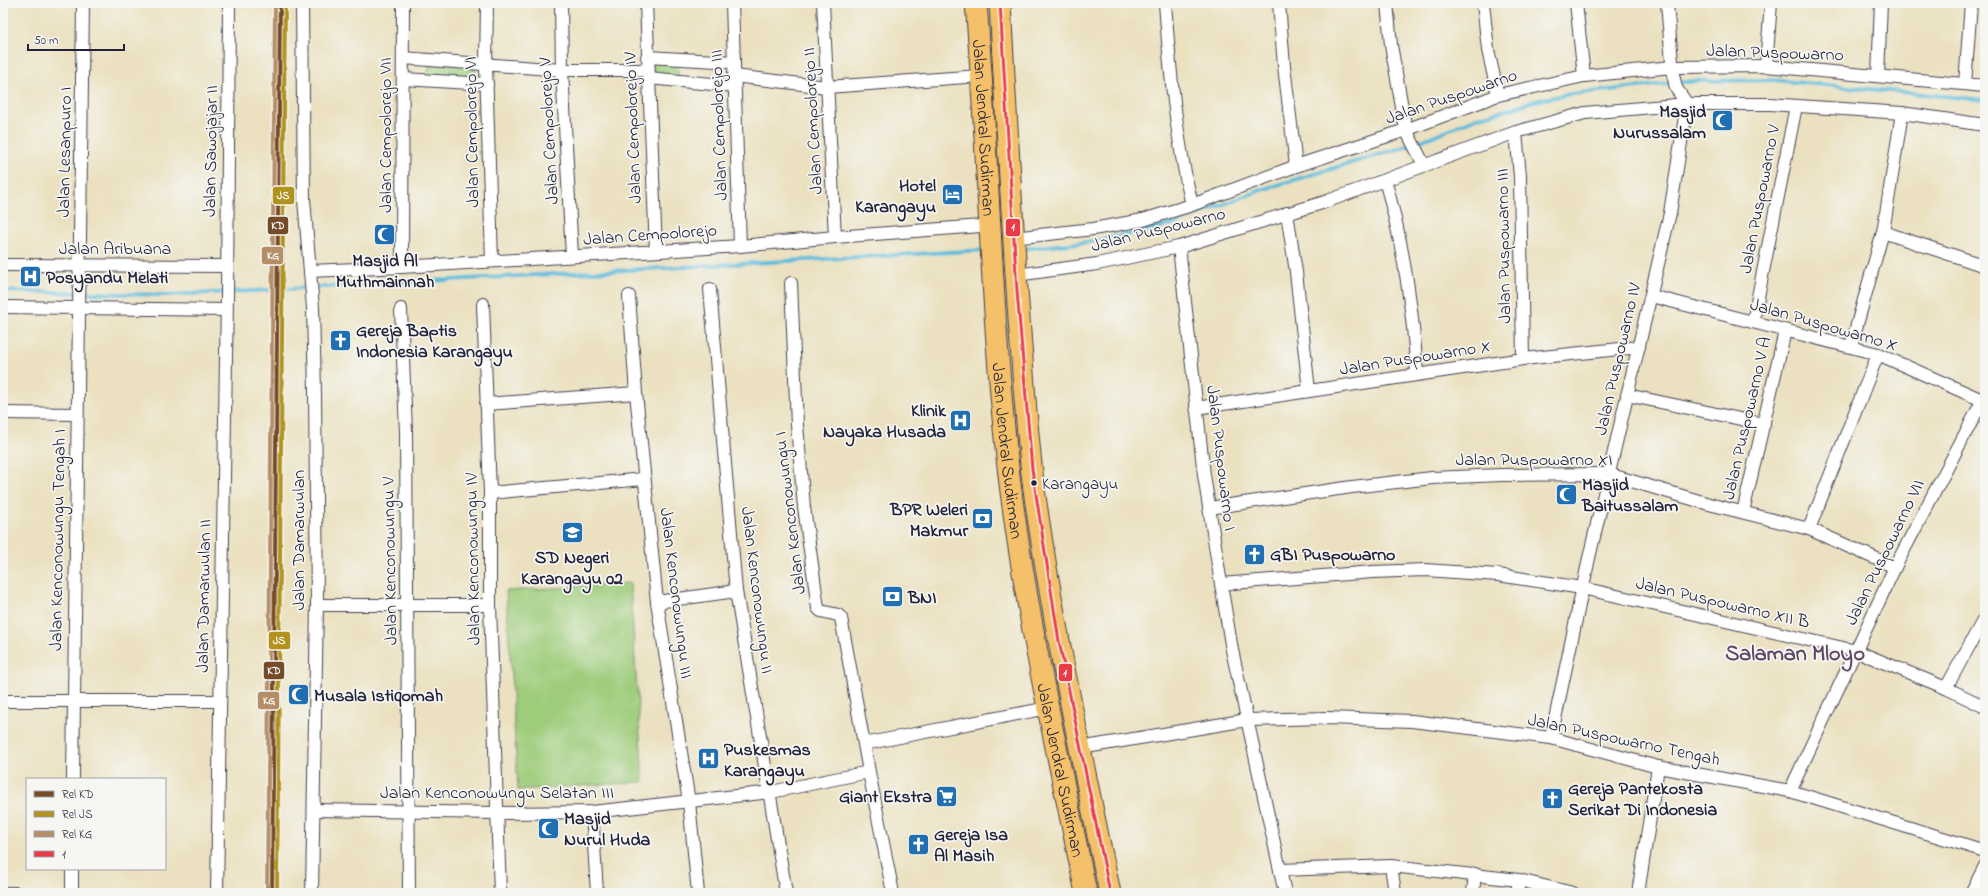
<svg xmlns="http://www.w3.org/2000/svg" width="1988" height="896" font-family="'Indie Flower',sans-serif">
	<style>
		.green { fill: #9ecc7a; stroke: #60775a }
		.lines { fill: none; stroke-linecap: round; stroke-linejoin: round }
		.stream { stroke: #5dbcdc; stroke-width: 4 }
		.street-casing { stroke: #403f4f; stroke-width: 14 }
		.highway-casing { stroke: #403f4f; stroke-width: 23 }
		.street { stroke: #fff; stroke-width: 12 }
		.highway { stroke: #f4c16a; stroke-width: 21 }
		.bus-1-casing { stroke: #f6f6f2; stroke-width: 6 }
		.bus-1 { stroke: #e83d46; stroke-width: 3 }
		.rail-1-casing { stroke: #f6f6f2; stroke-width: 7 }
		.rail-2-casing { stroke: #f6f6f2; stroke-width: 7 }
		.rail-3-casing { stroke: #f6f6f2; stroke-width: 7 }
		.rail-1 { stroke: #744c28; stroke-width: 4 }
		.rail-2 { stroke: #b0921d; stroke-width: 4 }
		.rail-3 { stroke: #b48e67; stroke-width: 4 }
		.bus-dot { fill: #22223b; stroke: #f6f6f2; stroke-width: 1.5 }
		.labels { text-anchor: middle; stroke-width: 3.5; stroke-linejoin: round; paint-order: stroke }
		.bus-label { font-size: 17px; fill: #22223b; stroke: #f6f6f2; text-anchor: start }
		.street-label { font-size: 18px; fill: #22223b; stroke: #f6f6f2 }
		.poi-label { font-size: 18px; font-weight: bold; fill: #22223b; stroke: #f6f6f2; text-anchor: start }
		.district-label { font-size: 22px; font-weight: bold; fill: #614767; stroke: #f6f6f2 }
		.line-badge { stroke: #f6f6f2; stroke-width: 1.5 }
		.badge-label { font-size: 11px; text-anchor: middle; font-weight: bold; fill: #fff }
	</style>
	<rect width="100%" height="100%" fill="#f6f6f2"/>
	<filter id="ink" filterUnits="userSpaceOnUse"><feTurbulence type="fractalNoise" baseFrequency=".025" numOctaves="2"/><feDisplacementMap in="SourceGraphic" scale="8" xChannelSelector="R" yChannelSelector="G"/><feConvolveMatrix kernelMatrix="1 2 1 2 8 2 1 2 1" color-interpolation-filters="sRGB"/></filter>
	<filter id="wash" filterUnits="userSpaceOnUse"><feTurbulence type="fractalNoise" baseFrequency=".012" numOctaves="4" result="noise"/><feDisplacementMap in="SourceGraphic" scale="16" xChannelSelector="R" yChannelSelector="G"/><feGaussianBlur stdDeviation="0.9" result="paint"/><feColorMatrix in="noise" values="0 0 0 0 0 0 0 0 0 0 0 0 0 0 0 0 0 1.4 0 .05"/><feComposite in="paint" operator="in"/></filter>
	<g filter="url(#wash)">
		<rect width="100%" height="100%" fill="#ebe1c0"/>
		<!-- green -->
		<g class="green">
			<polygon points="652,60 679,62 678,76 652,75"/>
			<polygon points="429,63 475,65 475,79 428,76"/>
			<polygon points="630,583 643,782 518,790 506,591"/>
		</g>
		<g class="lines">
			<!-- stream -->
			<g class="stream">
				<polyline points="1021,249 1089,242 1135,233 1172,224 1264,189 1411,145 1479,117 1511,109 1533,101 1571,94 1695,81 1773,80 1985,100"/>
				<polyline points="3,291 168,295 251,291 986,250"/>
			</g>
		</g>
	</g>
	<g filter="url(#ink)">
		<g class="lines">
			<defs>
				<g id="street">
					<polyline points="302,3 304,199 313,308 315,392 317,605 312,893"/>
					<polyline points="487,3 486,65 492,261"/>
					<polyline points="561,3 562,70 572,256"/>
					<polyline points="646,3 656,251"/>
					<polyline points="732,3 740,246"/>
					<polyline points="823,3 835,237"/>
					<path d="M1165 3C1170 71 1176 139 1192 205"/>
					<polyline points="1279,3 1284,66 1296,166"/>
					<polyline points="1387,3 1391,45 1406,130 1424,165"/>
					<polyline points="1483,3 1488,50 1498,95"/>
					<polyline points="1576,3 1584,76"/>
					<polyline points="647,57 734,62"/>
					<polyline points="403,58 562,70 647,70"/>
					<polyline points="1766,66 1771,3"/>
					<polyline points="734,76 827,87 980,76"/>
					<polyline points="1878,76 1881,3"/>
					<polyline points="648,78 734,86"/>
					<polyline points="403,79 487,84"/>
					<polyline points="1965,84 1971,3"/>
					<polyline points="1516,132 1520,176 1523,359"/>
					<path d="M1385 180C1403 243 1413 309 1417 375"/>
					<polyline points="1287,213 1296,272 1309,391"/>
					<polyline points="1883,232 1985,266"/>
					<polyline points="1013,238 1093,229 1143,220 1192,205 1296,166 1406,130 1498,95 1584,76 1672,67 1766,66 1985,86"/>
					<polyline points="1179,247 1204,475 1221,584 1232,650 1285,893"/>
					<polyline points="3,265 227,266"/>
					<polyline points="402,267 403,3"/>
					<polyline points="310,271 402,267 740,246 835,237 981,226 991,224"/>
					<polyline points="1016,275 1097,264 1179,247 1325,202 1516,132 1585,113 1687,104 1770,104 1902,113 1985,125"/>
					<polyline points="791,283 797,425 804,507 818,608 821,611 838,615 841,618 864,744"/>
					<polyline points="710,289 736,591 786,893"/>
					<polyline points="629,296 636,393 657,602 689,802 698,893"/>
					<polyline points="1651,296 1878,354 1982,400"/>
					<polyline points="483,304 490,493 490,605 500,893"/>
					<polyline points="3,307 226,310"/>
					<polyline points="401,309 406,432 409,893"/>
					<polyline points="1753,322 1796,106"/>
					<polyline points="1851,346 1883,232 1902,113"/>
					<polyline points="1627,395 1764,424"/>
					<polyline points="486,404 636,393"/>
					<polyline points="1196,408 1523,359 1639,347"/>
					<polyline points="3,413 77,414"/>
					<polyline points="490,493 644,479"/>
					<polyline points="1209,508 1352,487 1432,478 1501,475 1608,474 1709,504 1809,529 1895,567"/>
					<polyline points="1743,512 1785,331"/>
					<polyline points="1809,529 1878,354"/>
					<polyline points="1221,584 1373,572 1425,570 1498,575 1582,588 1856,651 1946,688 1985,707"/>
					<polyline points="657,602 736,591"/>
					<polyline points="317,605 490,605"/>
					<polyline points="1946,688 1985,617"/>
					<polyline points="3,701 220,701"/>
					<polyline points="1551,738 1589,558 1670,213 1687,104 1676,88 1673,74 1667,3"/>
					<polyline points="1080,748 1247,720 1328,718 1412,721 1551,738 1658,767 1790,791 1985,851"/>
					<polyline points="869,772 893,893"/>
					<polyline points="73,779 83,3"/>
					<polyline points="1790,791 1895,567 1985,396"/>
					<polyline points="314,810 496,813 592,812 771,792 869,772 864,744 1048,708"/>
					<polyline points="592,812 597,893"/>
					<polyline points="1391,866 1395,893"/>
					<polyline points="1280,870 1391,866 1519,880 1573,893"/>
					<polyline points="3,893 16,893"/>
					<polyline points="72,893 72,869"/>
					<polyline points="217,893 227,299 229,3"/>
					<polyline points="1473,893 1475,874"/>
					<polyline points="1517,893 1519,880"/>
					<polyline points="1638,893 1658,767"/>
					<polyline points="1971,893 1985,866"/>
				</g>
				<g id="highway">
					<path id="s1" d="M976 3C989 161 991 319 1009 476 1026 616 1058 754 1086 893"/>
					<path d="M1000 3C1006 113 1012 222 1020 332 1024 384 1027 437 1034 489 1053 625 1082 759 1110 893"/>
				</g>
			</defs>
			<!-- street casing -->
			<use href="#street" class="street-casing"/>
			<!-- highway casing -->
			<use href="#highway" class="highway-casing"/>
			<!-- street -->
			<use href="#street" class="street"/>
			<!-- highway -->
			<use href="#highway" class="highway"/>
			<defs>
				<polyline id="bus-1" points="1000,3 1017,291 1032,469 1059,641 1110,893"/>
			</defs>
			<!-- bus-1 casing -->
			<use href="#bus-1" class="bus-1-casing"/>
			<!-- bus-1 -->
			<use href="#bus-1" class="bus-1"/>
			<defs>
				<polyline id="rail-1" points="272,893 280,3"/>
				<polyline id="rail-2" points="277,893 285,3"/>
				<polyline id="rail-3" points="267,893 275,3"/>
			</defs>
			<!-- rail-1 casing -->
			<use href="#rail-1" class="rail-1-casing"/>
			<!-- rail-2 casing -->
			<use href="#rail-2" class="rail-2-casing"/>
			<!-- rail-3 casing -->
			<use href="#rail-3" class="rail-3-casing"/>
			<!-- rail-1 -->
			<use href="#rail-1" class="rail-1"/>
			<!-- rail-2 -->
			<use href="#rail-2" class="rail-2"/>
			<!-- rail-3 -->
			<use href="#rail-3" class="rail-3"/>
		</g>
	</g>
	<!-- icons -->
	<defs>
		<symbol id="mosque-square" viewBox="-11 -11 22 22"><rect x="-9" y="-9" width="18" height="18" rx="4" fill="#1f6fb2" stroke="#f6f6f2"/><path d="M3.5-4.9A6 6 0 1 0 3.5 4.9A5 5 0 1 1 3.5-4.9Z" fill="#fff"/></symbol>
		<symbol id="hotel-square" viewBox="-11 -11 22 22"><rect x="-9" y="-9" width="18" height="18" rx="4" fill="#1f6fb2" stroke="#f6f6f2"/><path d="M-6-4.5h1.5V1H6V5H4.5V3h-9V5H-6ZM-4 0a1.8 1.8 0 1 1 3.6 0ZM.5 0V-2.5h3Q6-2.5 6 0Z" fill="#fff"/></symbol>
		<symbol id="hospital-square" viewBox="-11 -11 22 22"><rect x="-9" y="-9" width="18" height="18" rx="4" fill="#1f6fb2" stroke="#f6f6f2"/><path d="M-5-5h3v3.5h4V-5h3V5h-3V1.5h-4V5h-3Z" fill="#fff"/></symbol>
		<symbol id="church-square" viewBox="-11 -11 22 22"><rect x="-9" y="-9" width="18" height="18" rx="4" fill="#1f6fb2" stroke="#f6f6f2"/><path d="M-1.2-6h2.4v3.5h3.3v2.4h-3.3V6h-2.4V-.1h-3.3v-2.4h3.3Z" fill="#fff"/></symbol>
		<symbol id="bank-square" viewBox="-11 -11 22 22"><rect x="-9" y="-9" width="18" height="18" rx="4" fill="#1f6fb2" stroke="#f6f6f2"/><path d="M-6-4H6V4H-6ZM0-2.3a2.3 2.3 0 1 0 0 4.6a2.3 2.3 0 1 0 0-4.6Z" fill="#fff"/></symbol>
		<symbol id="school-square" viewBox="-11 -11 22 22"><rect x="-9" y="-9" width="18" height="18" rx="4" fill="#1f6fb2" stroke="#f6f6f2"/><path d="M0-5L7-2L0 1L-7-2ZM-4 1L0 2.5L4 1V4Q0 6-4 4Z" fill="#fff"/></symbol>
		<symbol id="supermarket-square" viewBox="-11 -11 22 22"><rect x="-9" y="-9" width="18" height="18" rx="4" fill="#1f6fb2" stroke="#f6f6f2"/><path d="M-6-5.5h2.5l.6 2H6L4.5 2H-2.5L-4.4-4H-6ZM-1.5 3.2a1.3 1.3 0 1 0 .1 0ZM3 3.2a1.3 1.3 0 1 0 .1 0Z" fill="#fff"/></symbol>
	</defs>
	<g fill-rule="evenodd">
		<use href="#mosque-square" x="1710" y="108" width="25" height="25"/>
		<use href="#hotel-square" x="940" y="182" width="25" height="25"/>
		<use href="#mosque-square" x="372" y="222" width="25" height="25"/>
		<use href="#hospital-square" x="18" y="264" width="25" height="25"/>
		<use href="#church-square" x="328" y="328" width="25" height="25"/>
		<use href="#hospital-square" x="948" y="408" width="25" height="25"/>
		<use href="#mosque-square" x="1554" y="482" width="25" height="25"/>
		<use href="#bank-square" x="970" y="506" width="25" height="25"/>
		<use href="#school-square" x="560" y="520" width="25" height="25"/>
		<use href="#church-square" x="1242" y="542" width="25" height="25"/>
		<use href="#bank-square" x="880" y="584" width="25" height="25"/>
		<use href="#mosque-square" x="286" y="682" width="25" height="25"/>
		<use href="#hospital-square" x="696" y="746" width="25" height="25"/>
		<use href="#supermarket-square" x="934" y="784" width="25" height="25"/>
		<use href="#church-square" x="1540" y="786" width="25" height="25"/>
		<use href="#mosque-square" x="536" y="816" width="25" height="25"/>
		<use href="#church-square" x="906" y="832" width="25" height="25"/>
	</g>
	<!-- markers -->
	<circle class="bus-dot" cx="1034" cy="483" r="3.5"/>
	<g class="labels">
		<!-- bus labels -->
		<g class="bus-label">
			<text x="1042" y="489">Karangayu</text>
		</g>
		<!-- street labels -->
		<g class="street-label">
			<text transform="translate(1775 52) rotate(2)" y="6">Jalan Puspowarno</text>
			<text transform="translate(1451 96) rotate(-19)" y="6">Jalan Puspowarno</text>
			<text transform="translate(812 121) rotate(-93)" y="6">Jalan Cempolorejo II</text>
			<text transform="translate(718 125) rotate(-92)" y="6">Jalan Cempolorejo III</text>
			<text transform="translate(632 128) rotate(-92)" y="6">Jalan Cempolorejo IV</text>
			<text dy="6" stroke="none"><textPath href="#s1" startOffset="125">Jalan Jendral Sudirman</textPath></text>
			<text transform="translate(548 131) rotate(-93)" y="6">Jalan Cempolorejo V</text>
			<text transform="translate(471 132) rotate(-91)" y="6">Jalan Cempolorejo VI</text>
			<text transform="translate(385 135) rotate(-90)" y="6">Jalan Cempolorejo VII</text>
			<text transform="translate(210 151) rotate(-89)" y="6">Jalan Sawojajar II</text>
			<text transform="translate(64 152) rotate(-89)" y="6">Jalan Lesanpuro I</text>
			<text transform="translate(1759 199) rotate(-79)" y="6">Jalan Puspowarno V</text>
			<text transform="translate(1158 229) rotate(-14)" y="6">Jalan Puspowarno</text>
			<text transform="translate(650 234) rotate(-4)" y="6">Jalan Cempolorejo</text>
			<text transform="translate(1503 246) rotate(-91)" y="6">Jalan Puspowarno III</text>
			<text x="115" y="254">Jalan Aribuana</text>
			<text transform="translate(1824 324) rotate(16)" y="6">Jalan Puspowarno X</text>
			<text transform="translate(1415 357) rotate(-9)" y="6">Jalan Puspowarno X</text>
			<text transform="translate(1617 359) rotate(-77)" y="6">Jalan Puspowarno IV</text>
			<text transform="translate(1746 418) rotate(-77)" y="6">Jalan Puspowarno V A</text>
			<text dy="6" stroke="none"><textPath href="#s1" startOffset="449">Jalan Jendral Sudirman</textPath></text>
			<text transform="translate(1222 458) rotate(83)" y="6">Jalan Puspowarno I</text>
			<text x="1534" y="465">Jalan Puspowarno XI</text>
			<text transform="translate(789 513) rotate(-97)" y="6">Jalan Kenconowungu I</text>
			<text transform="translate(57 540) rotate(-89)" y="6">Jalan Kenconowungu Tengah I</text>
			<text transform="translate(298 540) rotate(-90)" y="6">Jalan Damarwulan</text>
			<text transform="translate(1884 552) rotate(-64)" y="6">Jalan Puspowarno VII</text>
			<text transform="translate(472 559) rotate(-91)" y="6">Jalan Kenconowungu IV</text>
			<text transform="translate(389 561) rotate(-91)" y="6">Jalan Kenconowungu V</text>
			<text transform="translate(758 590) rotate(83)" y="6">Jalan Kenconowungu II</text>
			<text transform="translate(677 593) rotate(83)" y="6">Jalan Kenconowungu III</text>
			<text transform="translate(203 596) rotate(-89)" y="6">Jalan Damarwulan II</text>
			<text transform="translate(1723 602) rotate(13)" y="6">Jalan Puspowarno XII B</text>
			<text transform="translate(1624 739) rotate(12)" y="6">Jalan Puspowarno Tengah</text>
			<text dy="6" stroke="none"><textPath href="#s1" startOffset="773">Jalan Jendral Sudirman</textPath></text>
			<text x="497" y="798">Jalan Kenconowungu Selatan III</text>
		</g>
		<!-- poi labels -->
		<g class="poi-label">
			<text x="1706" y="117" text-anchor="end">Masjid<tspan x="1706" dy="21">Nurussalam</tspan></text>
			<text x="936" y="191" text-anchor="end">Hotel<tspan x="936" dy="21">Karangayu</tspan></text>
			<text x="385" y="266" text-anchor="middle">Masjid Al<tspan x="385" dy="21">Muthmainnah</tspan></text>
			<text x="46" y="283">Posyandu Melati</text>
			<text x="356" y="336">Gereja Baptis<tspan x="356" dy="21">Indonesia Karangayu</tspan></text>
			<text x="946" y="416" text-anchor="end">Klinik<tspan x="946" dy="21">Nayaka Husada</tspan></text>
			<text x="1582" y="490">Masjid<tspan x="1582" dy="21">Baitussalam</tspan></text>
			<text x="968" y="515" text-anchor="end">BPR Weleri<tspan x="968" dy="21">Makmur</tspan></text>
			<text x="1270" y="560">GBI Puspowarno</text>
			<text x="572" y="563" text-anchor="middle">SD Negeri<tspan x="572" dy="21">Karangayu 02</tspan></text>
			<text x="908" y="603">BNI</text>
			<text x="314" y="701">Musala Istiqomah</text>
			<text x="724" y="755">Puskesmas<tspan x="724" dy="21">Karangayu</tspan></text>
			<text x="1568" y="794">Gereja Pantekosta<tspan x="1568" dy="21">Serikat Di Indonesia</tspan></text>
			<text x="932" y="802" text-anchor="end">Giant Ekstra</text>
			<text x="564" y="824">Masjid<tspan x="564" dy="21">Nurul Huda</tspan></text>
			<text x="934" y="840">Gereja Isa<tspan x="934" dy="21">Al Masih</tspan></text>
		</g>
		<!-- district labels -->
		<g class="district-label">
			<text x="1795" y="660">Salaman Mloyo</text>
		</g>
	</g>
	<g class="line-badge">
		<rect x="272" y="186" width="23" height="19" rx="4" fill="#b0921d"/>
		<rect x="267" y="216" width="22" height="19" rx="4" fill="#744c28"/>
		<rect x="1005" y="218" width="16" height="19" rx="4" fill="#e83d46"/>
		<rect x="261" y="246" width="23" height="19" rx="4" fill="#b48e67"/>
		<rect x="268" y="631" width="23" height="19" rx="4" fill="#b0921d"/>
		<rect x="263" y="661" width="22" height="19" rx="4" fill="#744c28"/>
		<rect x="1058" y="663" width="15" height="19" rx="4" fill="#e83d46"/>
		<rect x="257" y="691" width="23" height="19" rx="4" fill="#b48e67"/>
	</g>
	<g class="badge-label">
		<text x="283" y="199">JS</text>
		<text x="278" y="229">KD</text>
		<text x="1013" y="231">1</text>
		<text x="273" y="259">KG</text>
		<text x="279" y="644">JS</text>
		<text x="274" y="674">KD</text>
		<text x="1065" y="677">1</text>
		<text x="269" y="704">KG</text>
	</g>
	<!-- margin -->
	<rect width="1988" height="896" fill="none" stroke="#f6f6f2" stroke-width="16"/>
	<!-- legend -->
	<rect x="26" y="778" width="140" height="92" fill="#f6f6f2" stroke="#a1a1a9"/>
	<rect x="34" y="791" width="20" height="6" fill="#744c28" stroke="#a1a1a9"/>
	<text x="62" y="798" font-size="12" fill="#22223b">Rel KD</text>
	<rect x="34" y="811" width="20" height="6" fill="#b0921d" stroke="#a1a1a9"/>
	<text x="62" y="818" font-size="12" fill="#22223b">Rel JS</text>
	<rect x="34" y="831" width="20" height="6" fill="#b48e67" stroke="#a1a1a9"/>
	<text x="62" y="838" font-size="12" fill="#22223b">Rel KG</text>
	<rect x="34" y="851" width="20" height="6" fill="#e83d46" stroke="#a1a1a9"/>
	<text x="62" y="858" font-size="12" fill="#22223b">1</text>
	<!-- scale -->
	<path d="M28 44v6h96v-6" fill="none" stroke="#22223b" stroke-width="2"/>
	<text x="34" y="44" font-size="12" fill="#22223b" stroke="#f6f6f2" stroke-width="3" paint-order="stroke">50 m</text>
</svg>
